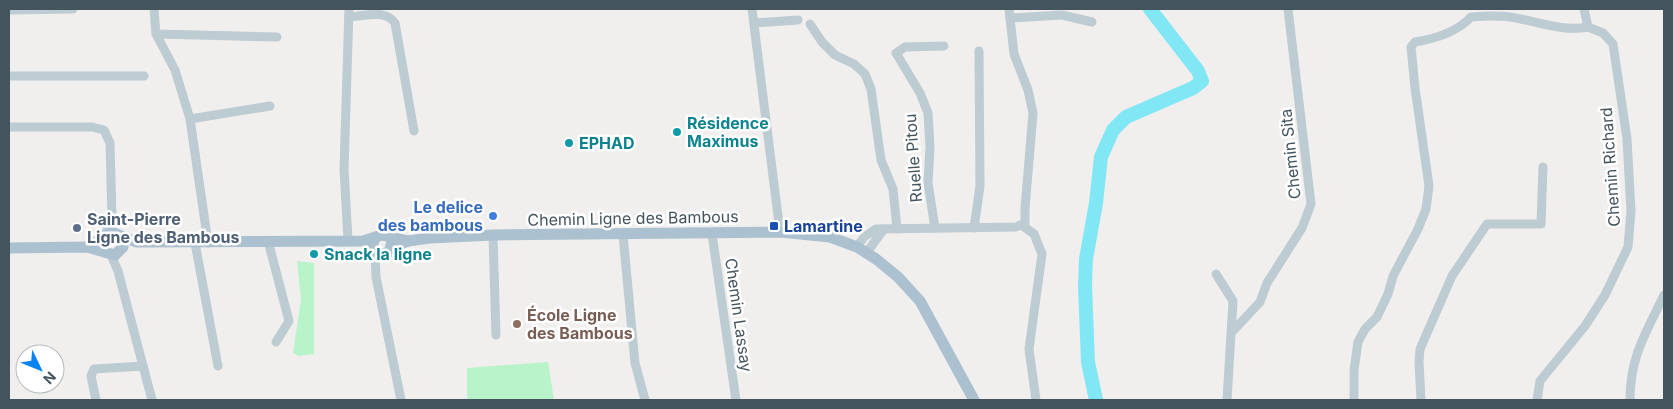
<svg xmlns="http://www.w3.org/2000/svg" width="1673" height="409" font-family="Inter,sans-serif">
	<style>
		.green { fill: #b8f3c9 }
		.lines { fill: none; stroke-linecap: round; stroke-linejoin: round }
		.river { stroke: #81e7f4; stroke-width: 14 }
		.minor { stroke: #bdcbd2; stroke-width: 9 }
		.major { stroke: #abc1d0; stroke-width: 11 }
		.culture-dot { fill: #0f9aa8; stroke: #fff; stroke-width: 2 }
		.shop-dot { fill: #3f7fe0; stroke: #fff; stroke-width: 2 }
		.transit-dot { fill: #1a4fb4; stroke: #fff; stroke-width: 2 }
		.service-dot { fill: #5c6f8a; stroke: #fff; stroke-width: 2 }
		.education-dot { fill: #8d6e63; stroke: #fff; stroke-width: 2 }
		.labels { text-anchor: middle; stroke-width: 5; stroke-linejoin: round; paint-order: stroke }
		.culture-label { font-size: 16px; font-weight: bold; fill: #0d838f; stroke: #fff; text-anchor: start }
		.street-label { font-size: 16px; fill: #44545d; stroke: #fff }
		.shop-label { font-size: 16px; font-weight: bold; fill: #366cbe; stroke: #fff; text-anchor: end }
		.service-label { font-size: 16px; font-weight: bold; fill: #4e5e75; stroke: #fff; text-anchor: start }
		.transit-label { font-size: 16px; font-weight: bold; fill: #164399; stroke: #fff; text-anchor: start }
		.education-label { font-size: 16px; font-weight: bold; fill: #785e54; stroke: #fff; text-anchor: start }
	</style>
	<rect width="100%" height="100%" fill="#f1eeee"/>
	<!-- green -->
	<g class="green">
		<polygon points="297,261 314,263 314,354 299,356 293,353 301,300"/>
		<polygon points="548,362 554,400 467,400 467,368"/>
	</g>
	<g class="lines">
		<!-- river -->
		<polyline class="river" points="1096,400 1088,362 1085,286 1086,259 1096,203 1101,157 1113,130 1126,117 1193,88 1202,81 1198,71 1150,9"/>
		<!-- minor -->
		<g class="minor">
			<polyline points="154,9 156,34 175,70 190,119 208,243"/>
			<polyline points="752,9 780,232"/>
			<polyline points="9,10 73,9"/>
			<path d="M349 17C365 16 385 9 395 23L414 131"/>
			<polyline points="1010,18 1062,15 1092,22"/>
			<polyline points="754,23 798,20"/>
			<polyline points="810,24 822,42 835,55 854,64 865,74 871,89 881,160 893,189 897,229"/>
			<polyline points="156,34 277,37"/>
			<polyline points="9,76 144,76"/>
			<polyline points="190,119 270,106"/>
			<polyline points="9,127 92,127 104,130 110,143 112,217 105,235"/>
			<polyline points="1023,226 1034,234 1042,254 1029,349 1036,400"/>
			<polyline points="935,228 928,183 930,147 928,113 920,93 896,53 905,47 944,46"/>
			<polyline points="974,228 980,186 979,51"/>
			<polyline points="712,234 736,400"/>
			<polyline points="493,235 496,335"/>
			<polyline points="623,235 635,363 645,400"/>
			<polyline points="348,240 344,169 349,9"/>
			<polyline points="268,241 289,321 276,342"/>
			<polyline points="195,243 218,366"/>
			<polyline points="857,247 864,237 876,229 1016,227 1025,223 1025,208 1033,113 1028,90 1014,54 1009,9"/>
			<polyline points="375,252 376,277 401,400"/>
			<polyline points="867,252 884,229"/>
			<polyline points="111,255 118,271 152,400"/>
			<polyline points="1216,274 1233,301 1227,400"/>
			<polyline points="1232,332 1260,302 1267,283 1302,228 1311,204 1288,9"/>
			<polyline points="96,400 91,376 94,369 143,366"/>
			<path d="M1354 400V370L1358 342 1365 329 1377 317 1388 294 1393 276 1418 229 1426 209 1429 186 1415 88 1411 47 1415 42C1434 39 1457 32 1471 17 1484 16 1497 15 1510 17 1537 21 1561 32 1588 27"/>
			<polyline points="1421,400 1419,362 1420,349 1452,276 1487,224 1541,224 1543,167"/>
			<polyline points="1537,400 1540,381 1585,326 1605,295 1628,247 1631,211 1627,139 1613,44 1603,33 1588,27 1584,9"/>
			<path d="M1630 400C1630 356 1646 333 1664 295"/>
		</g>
		<!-- major -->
		<g class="major">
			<polyline points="376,237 373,242 373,249 381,255 389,252 392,242"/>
			<polyline points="87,247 112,232 136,242 363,241 382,235 408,241"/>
			<polyline points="392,247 408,241 430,238 493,235 780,232 830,237 857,247 876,259 898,277 920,301 974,400"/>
			<polyline points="9,248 87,247 115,255 123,247 121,237"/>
		</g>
	</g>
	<!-- markers -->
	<g class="culture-dot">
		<circle cx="677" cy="132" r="5"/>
		<circle cx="569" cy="143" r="5"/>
		<circle cx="314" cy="254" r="5"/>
	</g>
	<circle class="shop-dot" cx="493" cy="216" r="5"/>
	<rect class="transit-dot" x="769" y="221" width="10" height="10" rx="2.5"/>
	<circle class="service-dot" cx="77" cy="228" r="5"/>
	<circle class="education-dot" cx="517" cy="324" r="5"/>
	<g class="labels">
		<!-- culture labels -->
		<g class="culture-label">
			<text x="687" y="129">Résidence<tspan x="687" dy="18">Maximus</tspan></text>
			<text x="579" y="149">EPHAD</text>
			<text x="324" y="260">Snack la ligne</text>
		</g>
		<!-- street labels -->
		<g class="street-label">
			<text transform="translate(1290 154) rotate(-96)" y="6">Chemin Sita</text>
			<text transform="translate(913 158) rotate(-94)" y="6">Ruelle Pitou</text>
			<text transform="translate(1610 167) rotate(-94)" y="6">Chemin Richard</text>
			<text transform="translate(633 218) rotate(-1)" y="6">Chemin Ligne des Bambous</text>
			<text transform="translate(739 315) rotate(82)" y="6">Chemin Lassay</text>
		</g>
		<!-- shop labels -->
		<g class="shop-label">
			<text x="483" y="213">Le delice<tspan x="483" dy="18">des bambous</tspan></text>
		</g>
		<!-- service labels -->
		<g class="service-label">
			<text x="87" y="225">Saint-Pierre<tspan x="87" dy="18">Ligne des Bambous</tspan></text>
		</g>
		<!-- transit labels -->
		<g class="transit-label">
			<text x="784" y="232">Lamartine</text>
		</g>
		<!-- education labels -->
		<g class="education-label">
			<text x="527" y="321">École Ligne<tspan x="527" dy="18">des Bambous</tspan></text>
		</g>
	</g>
	<!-- border -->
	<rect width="1673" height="409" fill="none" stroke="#44545d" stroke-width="20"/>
	<!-- north arrow -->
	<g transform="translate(40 369) rotate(133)"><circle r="24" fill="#ffffff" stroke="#b4bbbe"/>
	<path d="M0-4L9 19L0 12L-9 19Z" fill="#0883f1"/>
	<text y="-8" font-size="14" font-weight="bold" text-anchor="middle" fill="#44545d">N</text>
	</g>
</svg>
